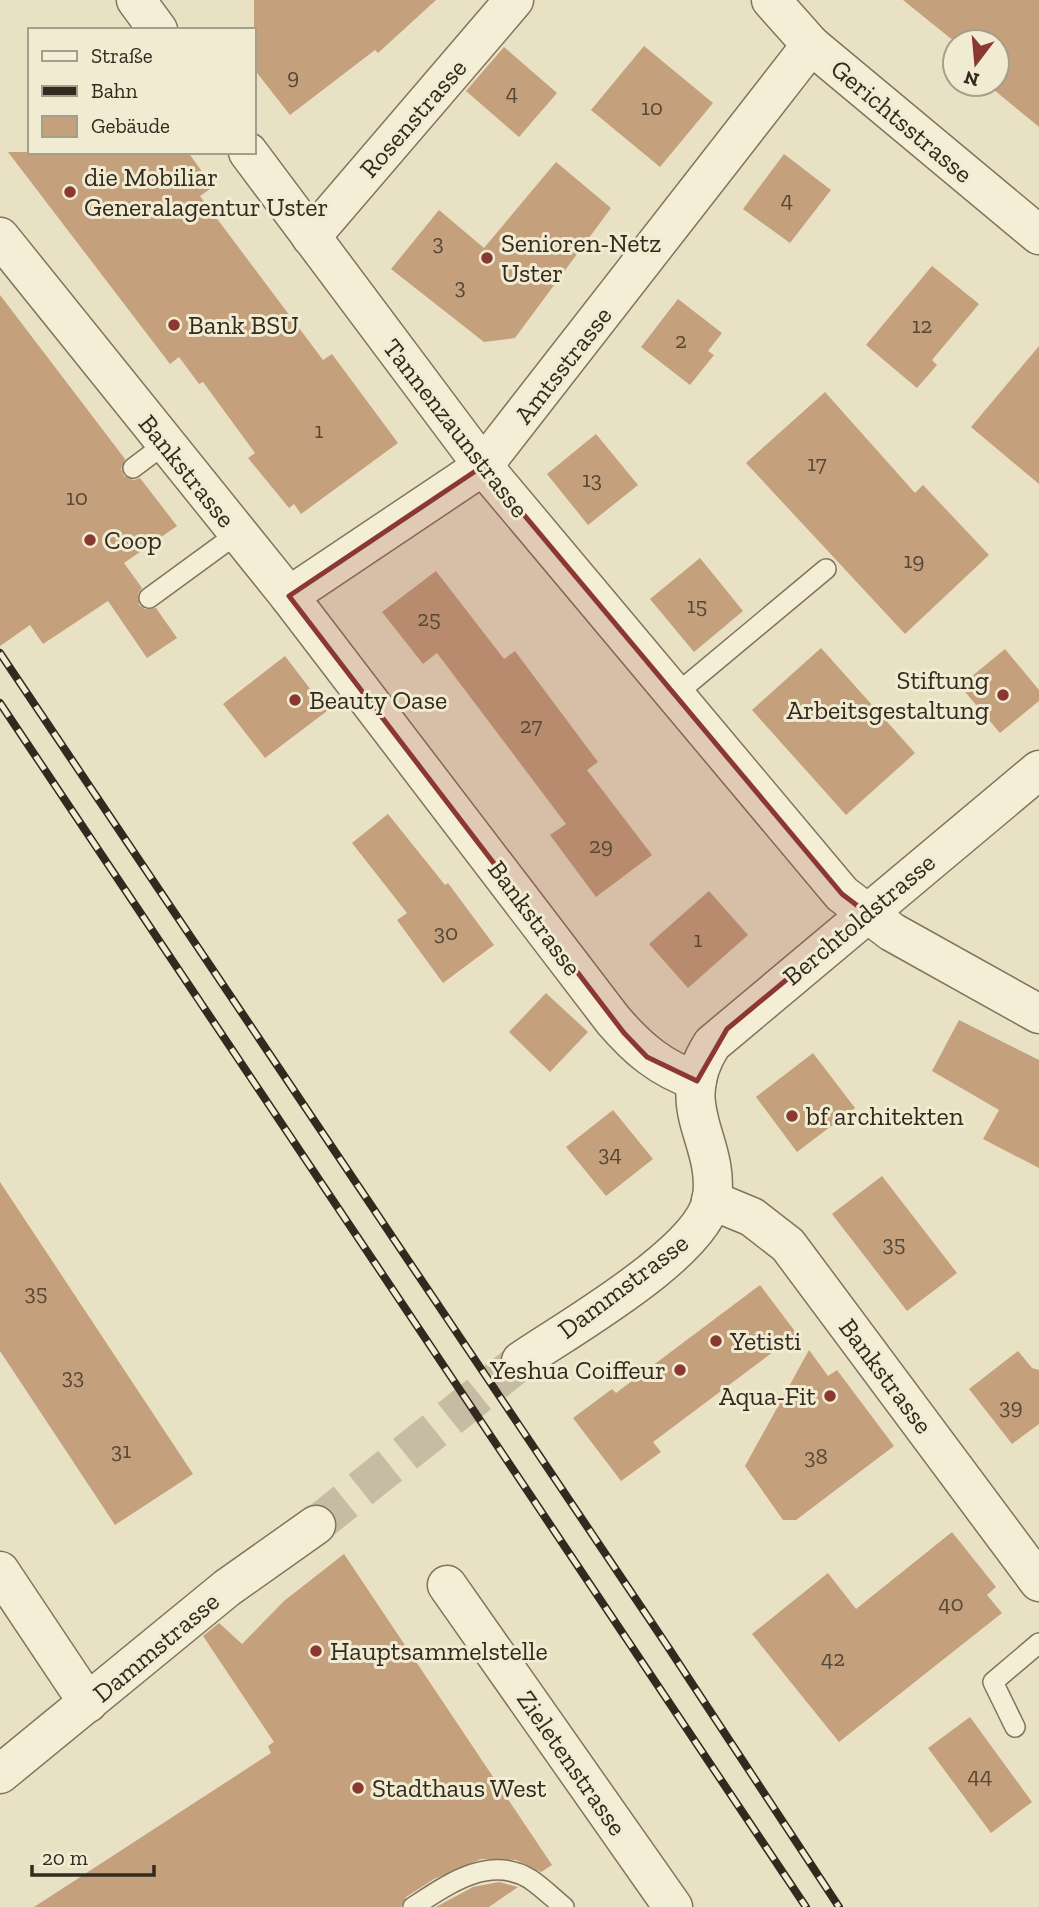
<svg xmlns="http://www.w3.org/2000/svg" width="1039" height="1907" font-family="'Zilla Slab',serif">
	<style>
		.building { fill: #c4a07d }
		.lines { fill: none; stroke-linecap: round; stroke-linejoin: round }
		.minor-tunnel { stroke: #c5bca3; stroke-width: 38; stroke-dasharray: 38 19; stroke-linecap: butt }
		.service-casing { stroke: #82735c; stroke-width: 22 }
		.minor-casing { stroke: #82735c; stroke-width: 41 }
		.service { stroke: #f5eed6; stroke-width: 19 }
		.minor { stroke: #f5eed6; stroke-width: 38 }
		.rail-casing { stroke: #332a1f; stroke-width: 8 }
		.rail { stroke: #f1ebd2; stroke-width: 5; stroke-dasharray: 16; stroke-linecap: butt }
		.marked { fill: #8b3832; fill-opacity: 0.2; stroke: #8b3832; stroke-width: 5; stroke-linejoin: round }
		.poi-dot { fill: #8b3832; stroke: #f1ebd2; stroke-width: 2.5 }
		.labels { text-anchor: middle; stroke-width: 6; stroke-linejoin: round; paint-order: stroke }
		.number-label { font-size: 23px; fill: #574836 }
		.street-label { font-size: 26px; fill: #332a1f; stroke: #f1ebd2 }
		.poi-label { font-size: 26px; fill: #332a1f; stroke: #f1ebd2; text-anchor: start }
	</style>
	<rect width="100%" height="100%" fill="#e9e1c4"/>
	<!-- building -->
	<g class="building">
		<polygon points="254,0 436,0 378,53 375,50 290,115 254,69"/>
		<polygon points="903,0 1039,0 1039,127 987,84 997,84 997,42 955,42"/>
		<polygon points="644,46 713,103 660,167 591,110"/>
		<polygon points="504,47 557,93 519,137 466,91"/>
		<polygon points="8,152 188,152 213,187 200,196 323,360 332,354 398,443 301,514 294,504 289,508 248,458 255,453 203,382 199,384 179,357 170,364"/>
		<polygon points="784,154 831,190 790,243 743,209"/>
		<polygon points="556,162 611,208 515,338 484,342 391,269 439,210 484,248"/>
		<polygon points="932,266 979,304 932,360 937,365 917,388 866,345"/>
		<polygon points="0,295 125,459 121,469 124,476 134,480 140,478 177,526 124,563 142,588 138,594 139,605 145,609 156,608 177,638 147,658 108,601 43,644 30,625 0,646"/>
		<polygon points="678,299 722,333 708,351 714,355 690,385 641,347"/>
		<polygon points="1039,346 1039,484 971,427"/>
		<polygon points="825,392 915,493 923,485 989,555 905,634 746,463"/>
		<polygon points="596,434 638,485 588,525 547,474"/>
		<polygon points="700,558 743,611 694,652 650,599"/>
		<polygon points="436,571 504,659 515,651 598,762 587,770 652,855 596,897 550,835 566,824 437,653 423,664 382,612"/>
		<polygon points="821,648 915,753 846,815 752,710"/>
		<polygon points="1005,649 1039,690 1039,701 1000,733 960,686"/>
		<polygon points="285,656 327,711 265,758 223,704"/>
		<polygon points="388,814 445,885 448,883 494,945 443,983 397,920 407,913 352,843"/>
		<polygon points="709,891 748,935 688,988 649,944"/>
		<polygon points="546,993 588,1032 550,1072 509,1032"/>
		<polygon points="959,1020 1039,1060 1039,1168 983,1139 999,1110 932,1071"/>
		<polygon points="813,1053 855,1108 797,1152 756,1097"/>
		<polygon points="613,1110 653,1159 606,1196 566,1147"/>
		<polygon points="882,1176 957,1273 907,1311 832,1214"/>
		<polygon points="0,1182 193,1474 115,1525 0,1351"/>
		<polygon points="760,1285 797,1334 653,1442 661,1452 621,1481 573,1418 612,1389 616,1393"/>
		<polygon points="809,1350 828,1376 837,1370 894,1446 796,1520 783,1520 745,1466"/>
		<polygon points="1018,1351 1032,1368 1039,1370 1039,1424 1012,1444 969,1389"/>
		<polygon points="952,1532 996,1587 987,1595 1002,1613 839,1742 752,1634 828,1573 856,1609"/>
		<polygon points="344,1554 552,1865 541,1872 516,1860 481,1859 434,1879 406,1897 401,1907 34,1907 271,1753 268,1746 274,1742 203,1636 219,1623 242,1644 284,1601"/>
		<polygon points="970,1717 1032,1802 991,1833 928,1748"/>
		<polygon points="499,1882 518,1887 489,1907 436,1907 473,1887"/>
	</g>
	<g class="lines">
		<!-- minor-tunnel -->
		<polyline class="minor-tunnel" points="316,1525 521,1361"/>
		<defs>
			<g id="service">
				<polyline points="133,468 165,444"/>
				<polyline points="149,598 238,533"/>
				<polyline points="675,695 826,569"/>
				<polyline points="1015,1727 993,1682 1039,1643"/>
				<path d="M413 1907C447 1885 489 1854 530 1879 542 1887 553 1898 564 1907"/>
			</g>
			<g id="minor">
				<polyline points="136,0 158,30"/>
				<polyline points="771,0 811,45 1039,235"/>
				<polyline points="248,152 483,466 842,894 892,932 1039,1014"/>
				<path d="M0 237 289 596 613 1020C638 1049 660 1068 697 1081"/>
				<polyline points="311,237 514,0"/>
				<polyline points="289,596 483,466 811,45"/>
				<polyline points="711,1200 752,1217 788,1245 1039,1582"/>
				<path d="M521 1361C566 1330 704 1252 712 1198 720 1139 671 1108 712 1044L1039 770"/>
				<polyline points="0,1571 88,1703"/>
				<polyline points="447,1585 673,1907"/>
				<polyline points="0,1774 227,1588 316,1525"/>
			</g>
		</defs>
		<!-- service casing -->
		<use href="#service" class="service-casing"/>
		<!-- minor casing -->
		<use href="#minor" class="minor-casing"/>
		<!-- service -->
		<use href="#service" class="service"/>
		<!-- minor -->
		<use href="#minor" class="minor"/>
		<defs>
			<g id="rail">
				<polyline points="0,653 668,1647 839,1907"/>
				<polyline points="0,703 806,1907"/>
			</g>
		</defs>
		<!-- rail casing -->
		<use href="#rail" class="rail-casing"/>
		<!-- rail -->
		<use href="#rail" class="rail"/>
	</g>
	<!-- marked area -->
	<path class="marked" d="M483 466 842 894 867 913 727 1029 697 1081 647 1057 624 1033 289 596Z"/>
	<!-- markers -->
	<g class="poi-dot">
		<circle cx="70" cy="192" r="7"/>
		<circle cx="487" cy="258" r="7"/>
		<circle cx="174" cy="325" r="7"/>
		<circle cx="90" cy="540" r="7"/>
		<circle cx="1003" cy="695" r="7"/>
		<circle cx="295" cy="700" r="7"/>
		<circle cx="792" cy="1116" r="7"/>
		<circle cx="716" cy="1341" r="7"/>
		<circle cx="680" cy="1370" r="7"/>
		<circle cx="830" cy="1396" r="7"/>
		<circle cx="316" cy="1651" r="7"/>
		<circle cx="358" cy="1788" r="7"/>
	</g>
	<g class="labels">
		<!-- number labels -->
		<g class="number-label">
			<text x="293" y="84">9</text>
			<text x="512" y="100">4</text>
			<text x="652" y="115">10</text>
			<text x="787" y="207">4</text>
			<text x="438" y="250">3</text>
			<text x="460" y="294">3</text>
			<text x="922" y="333">12</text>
			<text x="681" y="348">2</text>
			<text x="319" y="438">1</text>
			<text x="817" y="471">17</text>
			<text x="592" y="487">13</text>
			<text x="77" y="505">10</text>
			<text x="914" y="568">19</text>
			<text x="697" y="613">15</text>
			<text x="429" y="626">25</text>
			<text x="531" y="733">27</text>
			<text x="601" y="853">29</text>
			<text x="446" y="940">30</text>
			<text x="698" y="947">1</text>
			<text x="610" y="1161">34</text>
			<text x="894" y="1251">35</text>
			<text x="36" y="1300">35</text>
			<text x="73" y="1384">33</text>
			<text x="1011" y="1414">39</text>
			<text x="121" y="1458">31</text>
			<text x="816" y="1464">38</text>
			<text x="951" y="1611">40</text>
			<text x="833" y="1666">42</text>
			<text x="980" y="1783">44</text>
		</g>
		<!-- street labels -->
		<g class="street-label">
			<text transform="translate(413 118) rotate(-49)" y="9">Rosenstrasse</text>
			<text transform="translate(902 121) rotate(40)" y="9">Gerichtsstrasse</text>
			<text transform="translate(563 365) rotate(-52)" y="9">Amtsstrasse</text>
			<text transform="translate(456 428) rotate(52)" y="9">Tannenzaunstrasse</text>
			<text transform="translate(187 471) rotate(51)" y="9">Bankstrasse</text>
			<text transform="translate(535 918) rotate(53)" y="9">Bankstrasse</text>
			<text transform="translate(859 919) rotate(-40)" y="9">Berchtoldstrasse</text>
			<text transform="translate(623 1286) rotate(-37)" y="9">Dammstrasse</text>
			<text transform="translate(886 1376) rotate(53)" y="9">Bankstrasse</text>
			<text transform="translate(156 1647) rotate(-40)" y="9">Dammstrasse</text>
			<text transform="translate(572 1763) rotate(55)" y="9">Zieletenstrasse</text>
		</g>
		<!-- poi labels -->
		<g class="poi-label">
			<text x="84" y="186">die Mobiliar<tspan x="84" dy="30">Generalagentur Uster</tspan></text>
			<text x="501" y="252">Senioren-Netz<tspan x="501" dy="30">Uster</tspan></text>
			<text x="188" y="334">Bank BSU</text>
			<text x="104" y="549">Coop</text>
			<text x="989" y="689" text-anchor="end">Stiftung<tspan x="989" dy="30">Arbeitsgestaltung</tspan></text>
			<text x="309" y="709">Beauty Oase</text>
			<text x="806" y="1125">bf architekten</text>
			<text x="730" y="1350">Yetisti</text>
			<text x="666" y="1379" text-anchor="end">Yeshua Coiffeur</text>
			<text x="816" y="1405" text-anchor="end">Aqua-Fit</text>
			<text x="330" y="1660">Hauptsammelstelle</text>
			<text x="372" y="1797">Stadthaus West</text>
		</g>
	</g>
	<!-- legend -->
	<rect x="28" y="28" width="228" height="126" fill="#f1ebd2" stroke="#a59e8a" stroke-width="2"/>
	<rect x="42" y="51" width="35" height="10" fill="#f5eed6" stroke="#a59e8a" stroke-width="2"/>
	<text x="91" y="63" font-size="21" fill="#332a1f">Straße</text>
	<rect x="42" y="86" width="35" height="10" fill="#332a1f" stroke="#a59e8a" stroke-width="2"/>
	<text x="91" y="98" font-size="21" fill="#332a1f">Bahn</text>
	<rect x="42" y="116" width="35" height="21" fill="#c4a07d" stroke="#a59e8a" stroke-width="2"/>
	<text x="91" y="133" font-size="21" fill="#332a1f">Gebäude</text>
	<!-- north arrow -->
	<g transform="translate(976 63) rotate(196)"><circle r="33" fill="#f1ebd2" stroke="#a59e8a" stroke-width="2"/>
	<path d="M0-5L12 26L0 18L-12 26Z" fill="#8b3832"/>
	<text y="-10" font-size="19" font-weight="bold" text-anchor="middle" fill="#332a1f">N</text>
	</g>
	<!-- scale -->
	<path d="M32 1865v10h122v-10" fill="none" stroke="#332a1f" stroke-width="3.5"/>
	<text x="42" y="1865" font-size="21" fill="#332a1f" stroke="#f1ebd2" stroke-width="5" paint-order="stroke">20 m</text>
</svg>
